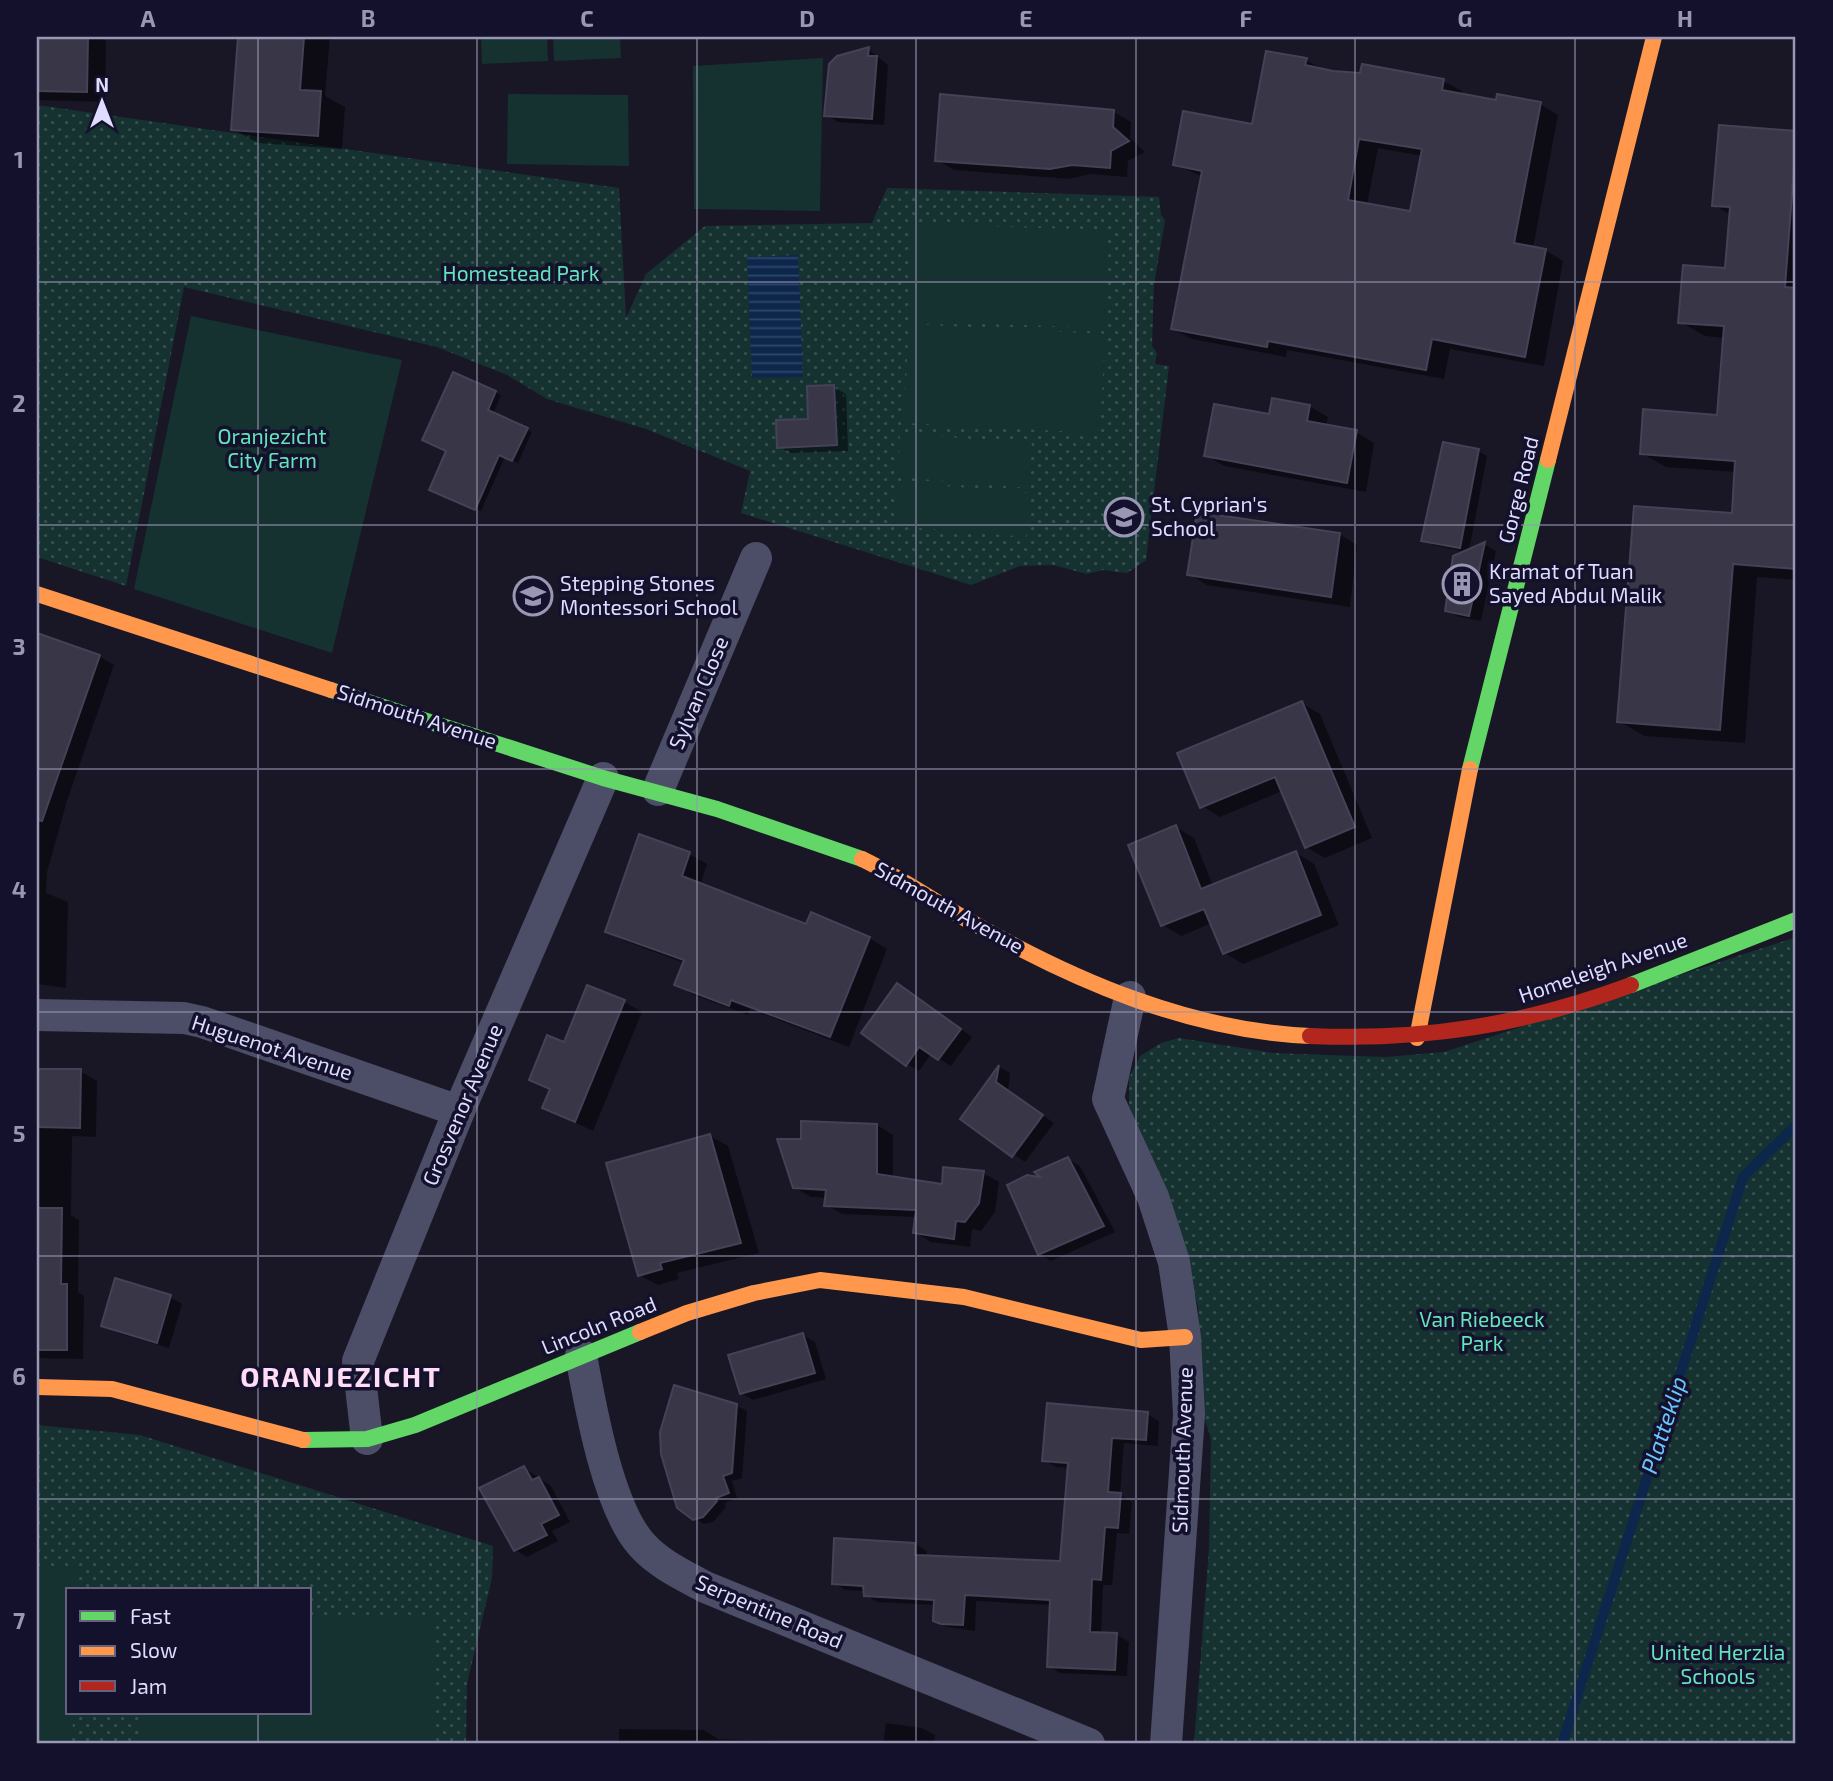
<svg xmlns="http://www.w3.org/2000/svg" width="1833" height="1781" font-family="'Exo 2',sans-serif">
	<style>
		.park { fill: url(#park-dots); fill-rule: evenodd }
		.garden { fill: #153231 }
		.water { fill: url(#water-rules) }
		.shadow { fill: #0007; fill-rule: evenodd }
		.lines { fill: none; stroke-linecap: round; stroke-linejoin: round }
		.stream { stroke: #0d274c; stroke-width: 10 }
		.building { fill: #383647; stroke: #454258; stroke-width: 2; fill-rule: evenodd }
		.street { stroke: #4c4d67; stroke-width: 32 }
		.fast { stroke: #63d668; stroke-width: 16 }
		.slow { stroke: #ff974d; stroke-width: 16 }
		.jam { stroke: #b3261e; stroke-width: 16 }
		.grid { fill: none; stroke: #9997b3; stroke-width: 2; stroke-opacity: 0.55 }
		.labels { text-anchor: middle; stroke-width: 7; stroke-linejoin: round; paint-order: stroke }
		.park-label { font-size: 21px; fill: #63e4bb; stroke: #14112c }
		.street-label { font-size: 21px; fill: #dedcff; stroke: #14112c }
		.poi-label { font-size: 21px; fill: #dedcff; stroke: #14112c; text-anchor: start }
		.water-label { font-size: 23px; font-style: italic; fill: #6ac4ff; stroke: #14112c }
		.district-label { font-size: 28px; font-weight: bold; letter-spacing: 2px; fill: #ffdef5; stroke: #14112c }
		.neatline { fill: none; stroke: #9997b3; stroke-width: 2.5 }
		.grid-label { font-size: 23px; text-anchor: middle; font-weight: bold; fill: #9997b3 }
	</style>
	<defs>
		<pattern id="park-dots" width="8" height="8" patternUnits="userSpaceOnUse" patternTransform="scale(1.75)"><rect width="8" height="8" fill="#153231"/><path d="M2 2h.1M6 6h.1" fill="none" stroke="#374f50" stroke-width="1.8" stroke-linecap="round"/></pattern>
		<pattern id="water-rules" width="6" height="5" patternUnits="userSpaceOnUse" patternTransform="scale(1.75)"><rect width="6" height="5" fill="#0d274c"/><path d="M0 2.5h6" fill="none" stroke="#304667"/></pattern>
	</defs>
	<rect width="100%" height="100%" fill="#191726"/>
	<!-- park -->
	<g class="park">
		<polygon points="37,105 619,188 626,318 646,274 705,226 872,223 887,188 1159,197 1161,215 1165,220 1154,285 1152,346 1157,353 1155,364 1169,366 1146,560 1127,573 1103,570 1087,574 1053,565 1020,566 971,585 741,513 750,471 646,429 547,399 507,375 437,347 184,287 126,586 37,557"/>
		<polygon points="1796,937 1796,1744 1194,1744 1209,1549 1211,1439 1203,1413 1198,1307 1162,1178 1129,1106 1129,1078 1140,1056 1161,1043 1179,1038 1273,1053 1385,1057 1444,1052"/>
		<path d="M37 1425 140 1435 493 1546 492 1578 467 1684 466 1744H37ZM68 1590H310V1713H68Z"/>
	</g>
	<!-- garden -->
	<g class="garden">
		<polygon points="481,37 547,37 548,61 482,64"/>
		<polygon points="553,37 620,37 621,58 554,61"/>
		<polygon points="823,58 820,211 694,209 693,66"/>
		<polygon points="508,94 628,95 629,166 507,164"/>
		<polygon points="912,224 1107,230 1104,328 909,321"/>
		<polygon points="191,316 402,360 332,653 134,589"/>
		<polygon points="909,324 1105,334 1100,433 904,423"/>
		<polygon points="900,433 1032,444 1029,488 897,477"/>
		<polygon points="897,482 1030,493 1026,537 893,526"/>
		<polygon points="37,1567 75,1567 75,1590 68,1590 68,1713 73,1713 72,1744 37,1744"/>
		<polygon points="310,1617 432,1617 432,1744 142,1744 142,1713 310,1713"/>
	</g>
	<!-- water -->
	<polygon class="water" points="798,255 803,377 752,378 747,257"/>
	<!-- shadow -->
	<g class="shadow">
		<polygon points="37,37 99,37 106,41 105,102 37,100"/>
		<polygon points="240,37 330,37 325,96 345,107 342,149 258,143 233,129"/>
		<polygon points="868,49 888,65 884,125 838,122 826,115"/>
		<path d="M1306 60 1325 71 1443 81 1462 91 1461 95 1498 102 1540 104 1558 115 1533 248 1545 250 1563 261 1544 366 1450 349 1444 379 1287 350 1286 357 1192 339 1173 329 1203 177 1175 164 1253 127ZM1378 148 1422 156 1412 213 1367 205Z"/>
		<polygon points="1114,112 1131,122 1130,138 1145,152 1128,161 1127,177 1090,174 1069,179 954,170 937,160"/>
		<polygon points="1720,127 1796,132 1796,580 1757,577 1745,743 1644,736 1619,721 1733,515 1736,472 1666,467 1641,453 1719,416 1725,338 1705,336 1680,322 1727,269 1731,215 1714,205"/>
		<polygon points="454,374 501,395 493,414 532,432 518,463 505,457 481,511 437,492 448,451"/>
		<polygon points="834,387 846,394 848,451 791,453 779,447 810,421"/>
		<polygon points="1309,406 1328,417 1326,426 1356,432 1374,443 1366,492 1224,466 1206,455 1270,416"/>
		<polygon points="1478,451 1487,456 1469,551 1484,544 1496,551 1481,621 1459,617 1447,610 1467,552 1432,545 1423,540"/>
		<polygon points="1339,534 1357,545 1350,607 1207,585 1189,574"/>
		<polygon points="37,635 99,656 114,665 67,801 47,872 46,893 68,902 66,988 37,984"/>
		<polygon points="1301,703 1320,714 1372,838 1325,858 1306,847 1282,791 1220,817 1202,806"/>
		<polygon points="1176,827 1194,838 1213,886 1296,853 1314,864 1339,925 1243,964 1224,953 1212,923 1181,936 1163,925"/>
		<polygon points="689,854 707,864 700,885 807,926 869,938 887,949 849,1047 750,1009 748,1015 694,995 676,984 684,963 625,941 607,931"/>
		<polygon points="910,992 972,1037 951,1066 931,1054 919,1071 907,1064"/>
		<polygon points="624,1002 642,1012 593,1131 544,1108 551,1091 531,1079 565,1045"/>
		<polygon points="1000,1067 1010,1073 1008,1091 1054,1123 1025,1162 962,1119"/>
		<polygon points="80,1071 97,1081 96,1137 72,1136 71,1215 79,1220 78,1292 84,1296 83,1359 37,1358 37,1075"/>
		<polygon points="877,1125 893,1135 893,1179 943,1186 983,1173 999,1182 995,1212 981,1231 972,1229 970,1247 931,1242 914,1232 917,1217 842,1214 826,1205 827,1198 811,1197 794,1187 803,1141"/>
		<polygon points="710,1136 728,1146 759,1253 677,1273 679,1279 658,1285 639,1275"/>
		<polygon points="1068,1159 1080,1166 1115,1232 1051,1261 1039,1254 1047,1179"/>
		<polygon points="116,1280 170,1297 182,1304 169,1348 115,1332 103,1325"/>
		<polygon points="803,1335 815,1342 826,1379 753,1400 741,1393"/>
		<polygon points="737,1406 747,1411 742,1478 732,1481 737,1498 725,1503 726,1507 713,1522 704,1524 694,1518"/>
		<polygon points="1147,1414 1159,1421 1158,1446 1124,1443 1120,1495 1132,1502 1129,1534 1117,1533 1112,1585 1103,1585 1101,1634 1117,1635 1129,1642 1127,1676 1060,1673 1049,1666 1051,1605 976,1601 975,1631 947,1627 935,1620 936,1605 877,1602 865,1595 865,1591 845,1590 834,1583 915,1544 927,1551 926,1557 1062,1563 1070,1468 1056,1467 1044,1460"/>
		<polygon points="524,1468 551,1486 570,1522 552,1531 558,1541 527,1557 515,1550"/>
		<polygon points="886,1723 922,1728 935,1735 934,1744 883,1744"/>
		<polygon points="619,1729 704,1730 718,1739 781,1741 787,1744 619,1744"/>
	</g>
	<g class="lines">
		<!-- stream -->
		<polyline class="stream" points="1562,1744 1743,1177 1796,1125"/>
	</g>
	<!-- building -->
	<g class="building">
		<polygon points="37,37 88,37 87,92 37,91"/>
		<polygon points="238,37 304,37 300,90 321,91 318,136 231,130"/>
		<polygon points="869,47 868,56 877,56 872,119 824,116 829,64 837,56"/>
		<path d="M1266 51 1307 58 1305 65 1333 71 1360 73 1362 64 1444 79 1442 90 1496 100 1497 94 1541 102 1514 243 1546 249 1525 357 1432 339 1426 370 1268 341 1267 347 1171 329 1202 171 1173 165 1183 111 1252 124ZM1359 139 1422 149 1410 211 1348 200Z"/>
		<polygon points="940,94 1114,110 1113,127 1129,141 1111,151 1110,168 1072,165 1050,169 935,161"/>
		<polygon points="1719,125 1796,131 1796,167 1794,167 1785,287 1796,288 1796,569 1733,564 1720,730 1617,722 1634,506 1732,513 1735,461 1640,454 1643,409 1717,415 1724,326 1678,323 1683,265 1725,268 1730,207 1712,206"/>
		<polygon points="453,372 496,391 488,410 528,428 512,461 499,455 475,510 429,490 446,451 422,440"/>
		<polygon points="834,385 837,445 777,448 776,420 808,419 807,386"/>
		<polygon points="1272,398 1310,405 1307,421 1357,430 1347,483 1204,456 1214,404 1269,414"/>
		<polygon points="1443,442 1479,449 1460,548 1421,541"/>
		<polygon points="1197,512 1340,533 1331,597 1187,575"/>
		<polygon points="1485,542 1469,616 1445,611 1453,556"/>
		<polygon points="37,633 100,655 42,821 37,820"/>
		<polygon points="1302,701 1355,827 1305,848 1275,777 1200,808 1177,753"/>
		<polygon points="1176,825 1201,889 1296,851 1321,915 1223,954 1204,909 1161,926 1128,845"/>
		<polygon points="639,834 690,852 682,876 806,924 811,912 870,937 830,1037 731,1000 729,1006 674,985 684,960 605,932"/>
		<polygon points="897,983 961,1029 938,1060 919,1047 906,1066 861,1033"/>
		<polygon points="587,985 625,1000 575,1122 542,1108 550,1089 529,1080 547,1035 564,1042"/>
		<polygon points="999,1065 996,1082 1043,1115 1012,1157 960,1119"/>
		<polygon points="37,1069 81,1069 80,1128 37,1127"/>
		<polygon points="801,1121 877,1124 877,1174 942,1184 943,1167 984,1171 979,1203 965,1222 956,1221 954,1239 913,1233 916,1210 824,1206 826,1190 793,1188 777,1139 801,1139"/>
		<polygon points="710,1134 741,1243 660,1263 662,1269 638,1276 606,1163"/>
		<polygon points="1068,1157 1104,1226 1038,1255 1007,1185 1027,1175 1040,1177 1034,1172"/>
		<polygon points="37,1208 62,1208 61,1284 67,1284 67,1350 37,1350"/>
		<polygon points="115,1278 171,1295 157,1343 101,1326"/>
		<polygon points="803,1333 815,1373 740,1394 728,1355"/>
		<polygon points="674,1385 737,1404 732,1473 723,1476 729,1493 716,1498 717,1501 703,1517 693,1520 677,1508 661,1454 660,1432"/>
		<polygon points="1047,1403 1148,1412 1146,1440 1112,1438 1108,1492 1121,1493 1118,1528 1105,1527 1101,1580 1092,1579 1090,1632 1117,1633 1115,1670 1047,1667 1050,1600 965,1595 963,1625 941,1624 933,1621 934,1600 864,1596 863,1586 832,1584 834,1538 915,1543 915,1555 1060,1561 1068,1463 1042,1461"/>
		<polygon points="524,1466 532,1480 539,1477 559,1515 541,1524 547,1535 514,1551 479,1488"/>
	</g>
	<g class="lines">
		<!-- street -->
		<g class="street">
			<polyline points="658,790 756,558"/>
			<polyline points="1130,997 1108,1099 1153,1197 1174,1262 1185,1337 1189,1415 1166,1744"/>
			<polyline points="37,1015 184,1018 202,1022 459,1111"/>
			<path d="M581 1355C590 1405 608 1508 642 1545 659 1564 683 1575 705 1587L1089 1744"/>
			<polyline points="367,1439 358,1361 459,1111 603,778"/>
		</g>
		<!-- fast -->
		<g class="fast">
			<polyline points="331,690 603,778 717,809 862,859"/>
			<polyline points="1470,769 1548,460"/>
			<polyline points="1631,985 1796,920"/>
			<polyline points="303,1440 367,1439 415,1425 640,1332"/>
		</g>
		<!-- slow -->
		<g class="slow">
			<polyline points="1548,460 1654,37"/>
			<polyline points="37,594 331,690"/>
			<path d="M862 859C900 877 936 903 973 923 1075 981 1191 1031 1310 1036"/>
			<polyline points="1417,1038 1470,769"/>
			<polyline points="640,1332 687,1313 754,1293 820,1280 964,1297 1141,1340 1185,1337"/>
			<polyline points="37,1387 112,1389 303,1440"/>
		</g>
		<!-- jam -->
		<path class="jam" d="M1310 1036C1425 1041 1523 1025 1631 985"/>
	</g>
	<!-- grid -->
	<path class="grid" d="M258 37V1590M477 37V1744M697 37V1744M916 37V1744M1136 37V1744M1355 37V1744M1575 37V1744M37 282H1796M37 525H1796M37 769H1796M37 1012H1796M37 1256H1796M37 1499H1796M258 1713V1744"/>
	<!-- icons -->
	<defs>
		<symbol id="school-ring" viewBox="-11 -11 22 22"><circle r="9.5" fill="#14112c" stroke="#9997b3" stroke-width="1.5"/><path d="M0-5L7-2L0 1L-7-2ZM-4 1L0 2.5L4 1V4Q0 6-4 4Z" fill="#9997b3"/></symbol>
		<symbol id="building-ring" viewBox="-11 -11 22 22"><circle r="9.5" fill="#14112c" stroke="#9997b3" stroke-width="1.5"/><path d="M-4-6H4V6H1V3H-1V6H-4ZM-2.5-4.3h1.7v1.8h-1.7ZM.8-4.3h1.7v1.8H.8ZM-2.5-1h1.7V.8h-1.7ZM.8-1h1.7V.8H.8Z" fill="#9997b3"/></symbol>
	</defs>
	<g fill-rule="evenodd">
		<use href="#school-ring" x="1102" y="495" width="44" height="44"/>
		<use href="#building-ring" x="1440" y="562" width="44" height="44"/>
		<use href="#school-ring" x="511" y="574" width="44" height="44"/>
	</g>
	<g class="labels">
		<!-- park labels -->
		<g class="park-label">
			<text x="521" y="281">Homestead Park</text>
			<text x="272" y="444">Oranjezicht<tspan x="272" dy="24">City Farm</tspan></text>
			<text x="1482" y="1327">Van Riebeeck<tspan x="1482" dy="24">Park</tspan></text>
			<text x="1718" y="1660">United Herzlia<tspan x="1718" dy="24">Schools</tspan></text>
		</g>
		<!-- street labels -->
		<g class="street-label">
			<text transform="translate(1519 490) rotate(-76)" y="7">Gorge Road</text>
			<text transform="translate(699 693) rotate(-67)" y="7">Sylvan Close</text>
			<text transform="translate(417 717) rotate(18)" y="7">Sidmouth Avenue</text>
			<text transform="translate(949 908) rotate(29)" y="7">Sidmouth Avenue</text>
			<text transform="translate(1603 968) rotate(-19)" y="7">Homeleigh Avenue</text>
			<text transform="translate(272 1048) rotate(18)" y="7">Huguenot Avenue</text>
			<text transform="translate(463 1105) rotate(-67)" y="7">Grosvenor Avenue</text>
			<text transform="translate(599 1326) rotate(-22)" y="7">Lincoln Road</text>
			<text transform="translate(1183 1450) rotate(-88)" y="7">Sidmouth Avenue</text>
			<text transform="translate(769 1612) rotate(23)" y="7">Serpentine Road</text>
		</g>
		<!-- poi labels -->
		<g class="poi-label">
			<text x="1151" y="512">St. Cyprian's<tspan x="1151" dy="24">School</tspan></text>
			<text x="1489" y="579">Kramat of Tuan<tspan x="1489" dy="24">Sayed Abdul Malik</tspan></text>
			<text x="560" y="591">Stepping Stones<tspan x="560" dy="24">Montessori School</tspan></text>
		</g>
		<!-- water labels -->
		<g class="water-label">
			<text transform="translate(1664 1425) rotate(-72)" y="8">Platteklip</text>
		</g>
		<!-- district labels -->
		<g class="district-label">
			<text x="341" y="1387">ORANJEZICHT</text>
		</g>
	</g>
	<!-- border -->
	<rect width="1833" height="1781" fill="none" stroke="#14112c" stroke-width="77"/>
	<!-- legend -->
	<rect x="66" y="1588" width="245" height="126" fill="#14112c" stroke="#656280" stroke-width="2"/>
	<rect x="80" y="1611" width="35" height="10" fill="#63d668" stroke="#656280" stroke-width="2"/>
	<text x="130" y="1624" font-size="21" fill="#dedcff">Fast</text>
	<rect x="80" y="1646" width="35" height="10" fill="#ff974d" stroke="#656280" stroke-width="2"/>
	<text x="130" y="1658" font-size="21" fill="#dedcff">Slow</text>
	<rect x="80" y="1681" width="35" height="10" fill="#b3261e" stroke="#656280" stroke-width="2"/>
	<text x="130" y="1694" font-size="21" fill="#dedcff">Jam</text>
	<!-- north arrow -->
	<g transform="translate(102 102)" stroke="#14112c" stroke-width="5" paint-order="stroke">
	<path d="M0-5L12 26L0 18L-12 26Z" fill="#dedcff"/>
	<text y="-10" font-size="19" font-weight="bold" text-anchor="middle" fill="#dedcff">N</text>
	</g>
	<rect x="38" y="38" width="1756" height="1704" class="neatline"/>
	<g class="grid-label">
		<text x="148" y="27">A</text>
		<text x="368" y="27">B</text>
		<text x="587" y="27">C</text>
		<text x="807" y="27">D</text>
		<text x="1026" y="27">E</text>
		<text x="1246" y="27">F</text>
		<text x="1465" y="27">G</text>
		<text x="1685" y="27">H</text>
		<text x="19" y="168">1</text>
		<text x="19" y="412">2</text>
		<text x="19" y="655">3</text>
		<text x="19" y="898">4</text>
		<text x="19" y="1142">5</text>
		<text x="19" y="1385">6</text>
		<text x="19" y="1629">7</text>
	</g>
</svg>
